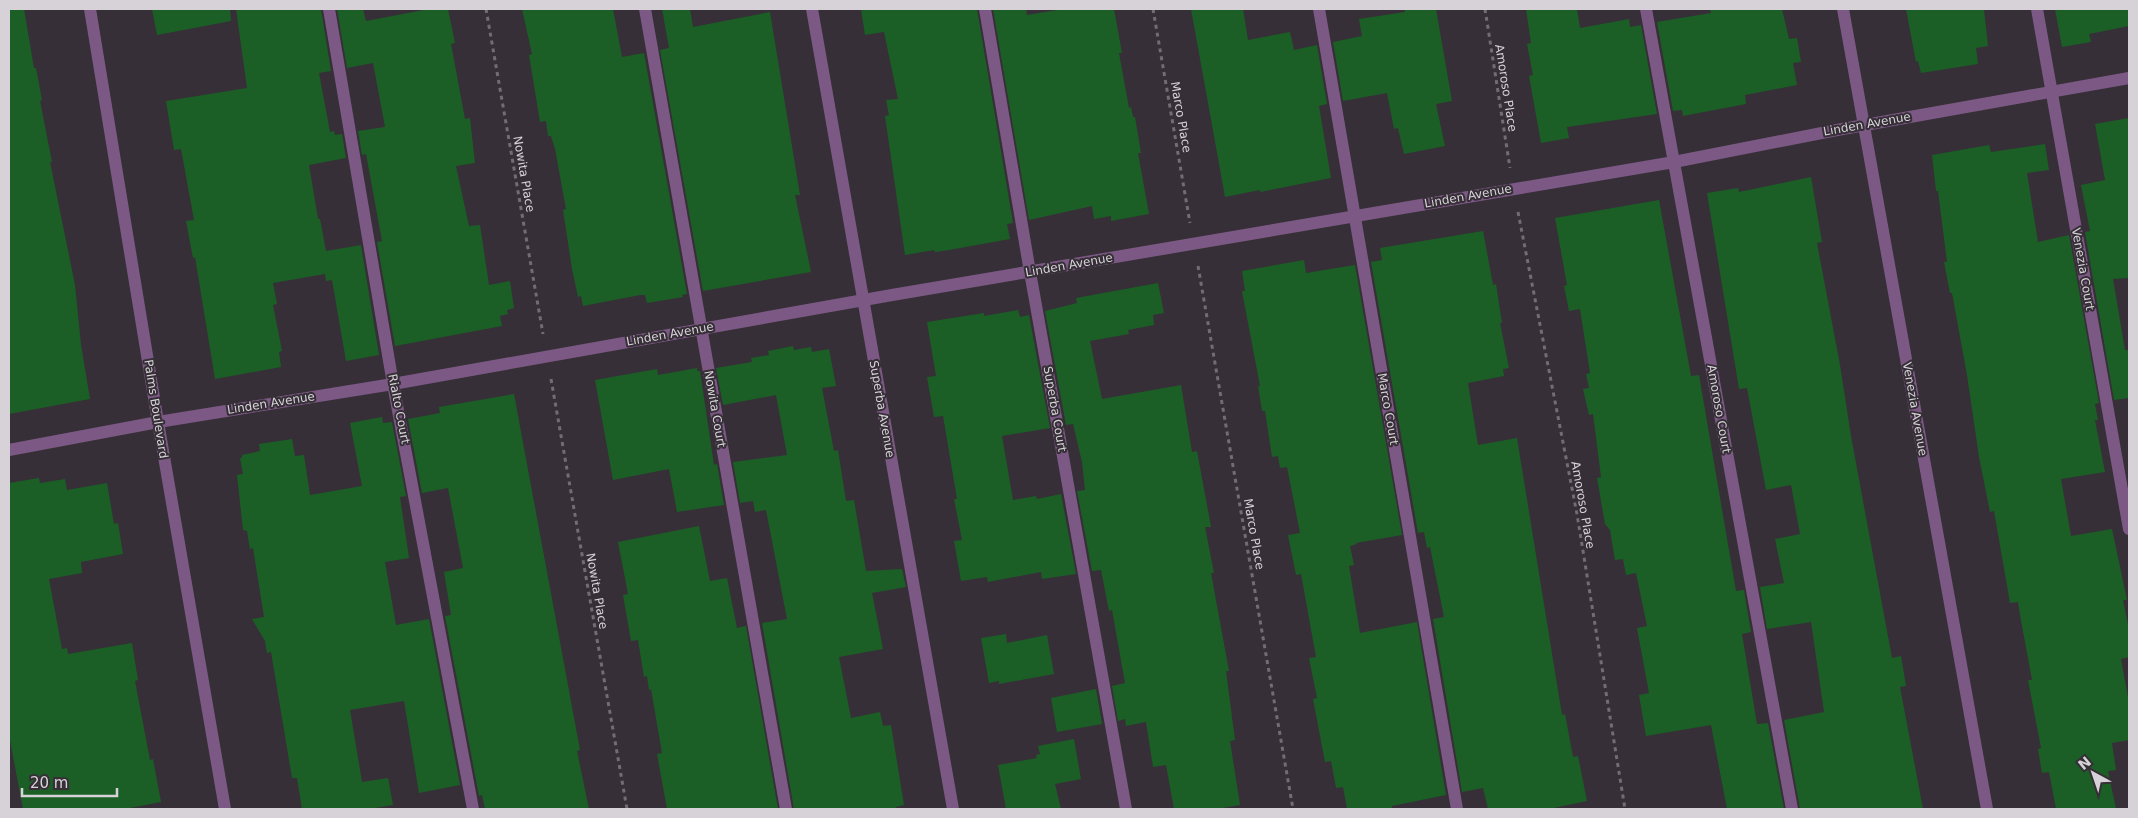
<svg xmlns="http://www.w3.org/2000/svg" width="2138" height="818" font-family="'DejaVu Sans',sans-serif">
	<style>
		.building { fill: #1b5f26 }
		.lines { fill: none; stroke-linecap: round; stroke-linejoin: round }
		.path { stroke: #726c73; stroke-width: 3; stroke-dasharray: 4 4; stroke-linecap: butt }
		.service { stroke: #7c5984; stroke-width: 12 }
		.minor { stroke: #7c5984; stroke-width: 12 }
		.labels { text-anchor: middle; stroke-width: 4; stroke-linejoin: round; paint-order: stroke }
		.street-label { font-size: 12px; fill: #d6d2d7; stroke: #362f37 }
	</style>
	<rect width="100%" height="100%" fill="#362f37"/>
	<!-- building -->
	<g class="building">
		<polygon points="9,9 24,9 34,68 36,68 42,100 40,101 52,162 50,162 75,285 81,345 90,399 9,414"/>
		<polygon points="152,9 230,9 231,21 157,35"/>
		<polygon points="236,9 321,9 331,71 319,73 330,132 334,131 335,135 342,134 346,158 309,165 318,219 320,219 326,251 361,245 379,355 346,361 332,280 326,281 325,274 273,283 277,304 273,305 282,351 279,352 281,367 215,379 195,257 193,258 186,221 194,220 181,149 174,150 166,101 247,88"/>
		<polygon points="337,9 363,9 366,21 429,9 448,9 455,43 451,44 465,119 470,118 475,163 456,166 469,226 480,225 489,285 510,281 514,308 507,310 508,314 500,316 502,326 395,346 377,242 382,241 366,154 362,155 358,131 385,127 373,63 347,68"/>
		<polygon points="522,9 613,9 622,57 644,53 687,294 682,295 683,297 647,303 645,295 640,295 583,306 581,296 578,297 572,269 563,210 566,209 555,149 551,136 548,136 546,121 540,122 529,55 532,54"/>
		<polygon points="662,9 690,9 693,27 770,12 800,195 795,195 811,272 703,291 660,50 669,48"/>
		<polygon points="861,9 977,9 1013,223 1007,224 1010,239 949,250 935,252 934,250 905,255 885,116 889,115 886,100 898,99 884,32 865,35"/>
		<polygon points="993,9 1026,9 1027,15 1063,9 1114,9 1122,53 1119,53 1129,108 1131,107 1133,117 1135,117 1141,153 1138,153 1149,214 1111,221 1111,216 1094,219 1092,206 1029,220"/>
		<polygon points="1191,9 1243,9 1248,40 1290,32 1294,50 1317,45 1327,104 1319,106 1331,178 1260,192 1260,190 1225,197"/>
		<polygon points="1404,9 1436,9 1452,101 1436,104 1445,146 1404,154 1398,128 1394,129 1387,93 1343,101 1333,42 1362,36 1359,19 1405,12"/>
		<polygon points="1526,9 1577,9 1580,28 1629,19 1630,27 1641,25 1657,114 1567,127 1569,138 1541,143 1529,76 1533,75 1527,44 1531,43"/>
		<polygon points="1710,9 1782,9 1789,39 1797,38 1801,62 1793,63 1797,85 1745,95 1746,104 1683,116 1682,110 1673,111 1657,22 1711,13"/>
		<polygon points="1906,9 1984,9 1988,46 1976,48 1978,64 1921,73 1918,61 1916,62"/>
		<polygon points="2055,9 2129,9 2129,26 2089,34 2091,42 2062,47"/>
		<polygon points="2129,118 2129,278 2113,279 2125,350 2129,350 2129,398 2114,400 2085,232 2090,231 2081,185 2105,180 2095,124"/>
		<polygon points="2045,144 2049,170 2027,173 2038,242 2069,235 2099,403 2095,404 2098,420 2095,420 2105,472 2061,479 2071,536 2112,529 2127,600 2123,600 2129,630 2129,657 2121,659 2129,703 2129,740 2112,743 2116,770 2108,771 2116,809 2056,809 2049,772 2042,773 2038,749 2041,748 2028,680 2032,680 2020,615 2018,602 2010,603 1994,511 1990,512 1979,457 1967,375 1952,293 1950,293 1944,262 1947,262 1938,191 1936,191 1932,155 1989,145 1991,152"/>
		<polygon points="1811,177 1822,242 1817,243 1840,365 1851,436 1892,658 1901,656 1906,686 1900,687 1923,809 1800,809 1784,720 1824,712 1811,622 1767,629 1760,587 1784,583 1775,539 1800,534 1791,485 1766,490 1747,388 1739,389 1707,193 1738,188 1739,192"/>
		<polygon points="1659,200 1691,376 1699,375 1736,591 1744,590 1751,632 1742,634 1757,724 1768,723 1784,809 1727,809 1711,725 1646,736 1639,695 1649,693 1637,628 1647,626 1636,573 1626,575 1623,559 1615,560 1610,530 1605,524 1597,478 1601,477 1593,414 1589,415 1583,389 1589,388 1586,374 1590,373 1580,309 1569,311 1564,286 1567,285 1555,218"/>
		<polygon points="1483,231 1493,285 1496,284 1502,323 1500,323 1509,368 1503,369 1504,376 1468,383 1478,445 1517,438 1562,715 1565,714 1573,757 1578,756 1587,801 1549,809 1488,809 1483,788 1462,792 1433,619 1444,617 1430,547 1427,548 1424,532 1418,533 1371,262 1382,260 1380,248"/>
		<polygon points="1304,260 1306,273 1355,265 1402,535 1356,543 1357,544 1350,546 1354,565 1349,566 1360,633 1417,622 1446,795 1392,806 1392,809 1347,809 1343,787 1336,788 1331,761 1325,762 1313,699 1317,698 1309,658 1316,657 1301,574 1296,575 1288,535 1300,533 1287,467 1280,468 1278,456 1272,457 1265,411 1262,411 1258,386 1260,386 1242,291 1245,291 1242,271"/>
		<polygon points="1158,283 1164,313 1153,315 1154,325 1128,330 1129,334 1090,341 1102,399 1181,385 1192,452 1197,451 1211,527 1205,527 1214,573 1211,573 1229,671 1226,671 1235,740 1230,741 1240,805 1216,809 1174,809 1166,765 1153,767 1146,722 1126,726 1125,719 1118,721 1112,686 1125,683 1112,610 1109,611 1101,570 1092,571 1077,491 1085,490 1082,462 1073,424 1066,425 1045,311 1077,303 1076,298"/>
		<polygon points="1018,310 1020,317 1029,315 1050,428 1002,436 1013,500 1036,496 1037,499 1061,494 1076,574 1042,579 1041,572 988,582 987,577 961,581 954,541 962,540 954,499 957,499 943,416 934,417 927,377 936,376 927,322 984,313 984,316"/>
		<polygon points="793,346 794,350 811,347 812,352 829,349 836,386 822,388 834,451 838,450 846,501 854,500 866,571 902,569 906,587 872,593 883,649 839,657 851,718 880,712 883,726 891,725 904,805 896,807 896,809 794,809 762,623 787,619 766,510 755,512 753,501 740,503 733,462 787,455 776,395 723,405 716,368 752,362 751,358 769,355 768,351"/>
		<polygon points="697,368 697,371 700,371 714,465 717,464 724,505 677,512 669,469 613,480 595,380 657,369 658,375"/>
		<polygon points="514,394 580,750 577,751 589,809 485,809 482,795 479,796 445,616 451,615 444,572 463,568 448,488 422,493 408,419 440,413 439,407"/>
		<polygon points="382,417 383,423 392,422 406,496 400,497 409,558 385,562 396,625 429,619 460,785 419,793 404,701 350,710 362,782 388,778 393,805 369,809 302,809 297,778 292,778 271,652 267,653 265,641 252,619 264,617 253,548 250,549 247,531 243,530 237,475 243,474 240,458 242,458 242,455 260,451 259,444 292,439 295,456 304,455 310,495 362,486 350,423"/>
		<polygon points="39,478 40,483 65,479 67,490 107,483 114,524 118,523 123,554 81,562 82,573 49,579 62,649 67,648 68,654 132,643 138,680 135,681 150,760 153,759 161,802 125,809 23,809 9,735 9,483"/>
		<polygon points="699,526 710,581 727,578 737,628 746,626 778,809 667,809 657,754 662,753 651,689 649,690 647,676 644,677 638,640 631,641 623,595 628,594 618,542"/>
		<polygon points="1006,634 1007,643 1047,635 1054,674 999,684 999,681 989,683 981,638"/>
		<polygon points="1096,689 1102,724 1057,732 1051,698"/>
		<polygon points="1074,739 1081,779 1055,784 1061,809 1006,809 998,765 1037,758 1036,755 1040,754 1038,746"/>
	</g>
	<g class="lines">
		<!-- path -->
		<g class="path">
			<polyline points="486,9 543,334"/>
			<polyline points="1153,9 1190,223"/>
			<polyline points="1485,9 1510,168"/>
			<polyline points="1518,212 1577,514 1625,809"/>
			<polyline points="1198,266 1293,809"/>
			<polyline points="551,379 627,809"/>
		</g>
		<!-- service -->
		<g class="service">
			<polyline points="329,9 393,384 473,809"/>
			<polyline points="645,9 786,809"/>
			<polyline points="985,9 1030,272 1126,809"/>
			<polyline points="1319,9 1457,809"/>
			<polyline points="1646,9 1792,809"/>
			<polyline points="2037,9 2129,529"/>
		</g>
		<!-- minor -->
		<g class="minor">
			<polyline points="90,9 158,422 225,809"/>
			<polyline points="812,9 953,809"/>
			<polyline points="1843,9 1987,809"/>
			<polyline points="9,450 158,422 393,384 892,295 1674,162 1837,130 2129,78"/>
		</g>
	</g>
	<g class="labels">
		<!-- street labels -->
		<g class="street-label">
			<text transform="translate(1506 88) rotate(81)" y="4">Amoroso Place</text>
			<text transform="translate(1181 117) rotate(80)" y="4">Marco Place</text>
			<text transform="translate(1867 124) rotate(-10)" y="4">Linden Avenue</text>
			<text transform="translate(524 174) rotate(80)" y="4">Nowita Place</text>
			<text transform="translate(1468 196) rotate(-10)" y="4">Linden Avenue</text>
			<text transform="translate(1069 265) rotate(-10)" y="4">Linden Avenue</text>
			<text transform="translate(2083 269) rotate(80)" y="4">Venezia Court</text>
			<text transform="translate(670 334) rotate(-10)" y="4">Linden Avenue</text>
			<text transform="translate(271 403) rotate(-9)" y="4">Linden Avenue</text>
			<text transform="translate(156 409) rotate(81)" y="4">Palms Boulevard</text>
			<text transform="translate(399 409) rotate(79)" y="4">Rialto Court</text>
			<text transform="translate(715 409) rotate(80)" y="4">Nowita Court</text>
			<text transform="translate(882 409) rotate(80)" y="4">Superba Avenue</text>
			<text transform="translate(1055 409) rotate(80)" y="4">Superba Court</text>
			<text transform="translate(1388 409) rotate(80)" y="4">Marco Court</text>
			<text transform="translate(1719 409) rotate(80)" y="4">Amoroso Court</text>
			<text transform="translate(1915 409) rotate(80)" y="4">Venezia Avenue</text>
			<text transform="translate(1583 505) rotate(80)" y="4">Amoroso Place</text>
			<text transform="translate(1254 534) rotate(80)" y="4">Marco Place</text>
			<text transform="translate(597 591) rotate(80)" y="4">Nowita Place</text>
		</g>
	</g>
	<!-- border -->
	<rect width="2138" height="818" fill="none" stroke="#d6d2d7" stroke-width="20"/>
	<!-- north arrow -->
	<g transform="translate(2093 773) rotate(320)" stroke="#362f37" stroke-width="4" paint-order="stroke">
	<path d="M0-4L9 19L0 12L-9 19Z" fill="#d6d2d7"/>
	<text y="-8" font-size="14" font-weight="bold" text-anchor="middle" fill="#d6d2d7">N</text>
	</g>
	<!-- scale -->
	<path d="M22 788v8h95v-8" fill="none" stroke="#d6d2d7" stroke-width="2.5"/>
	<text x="30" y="788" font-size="15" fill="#d6d2d7" stroke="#362f37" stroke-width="4" paint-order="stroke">20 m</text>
</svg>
